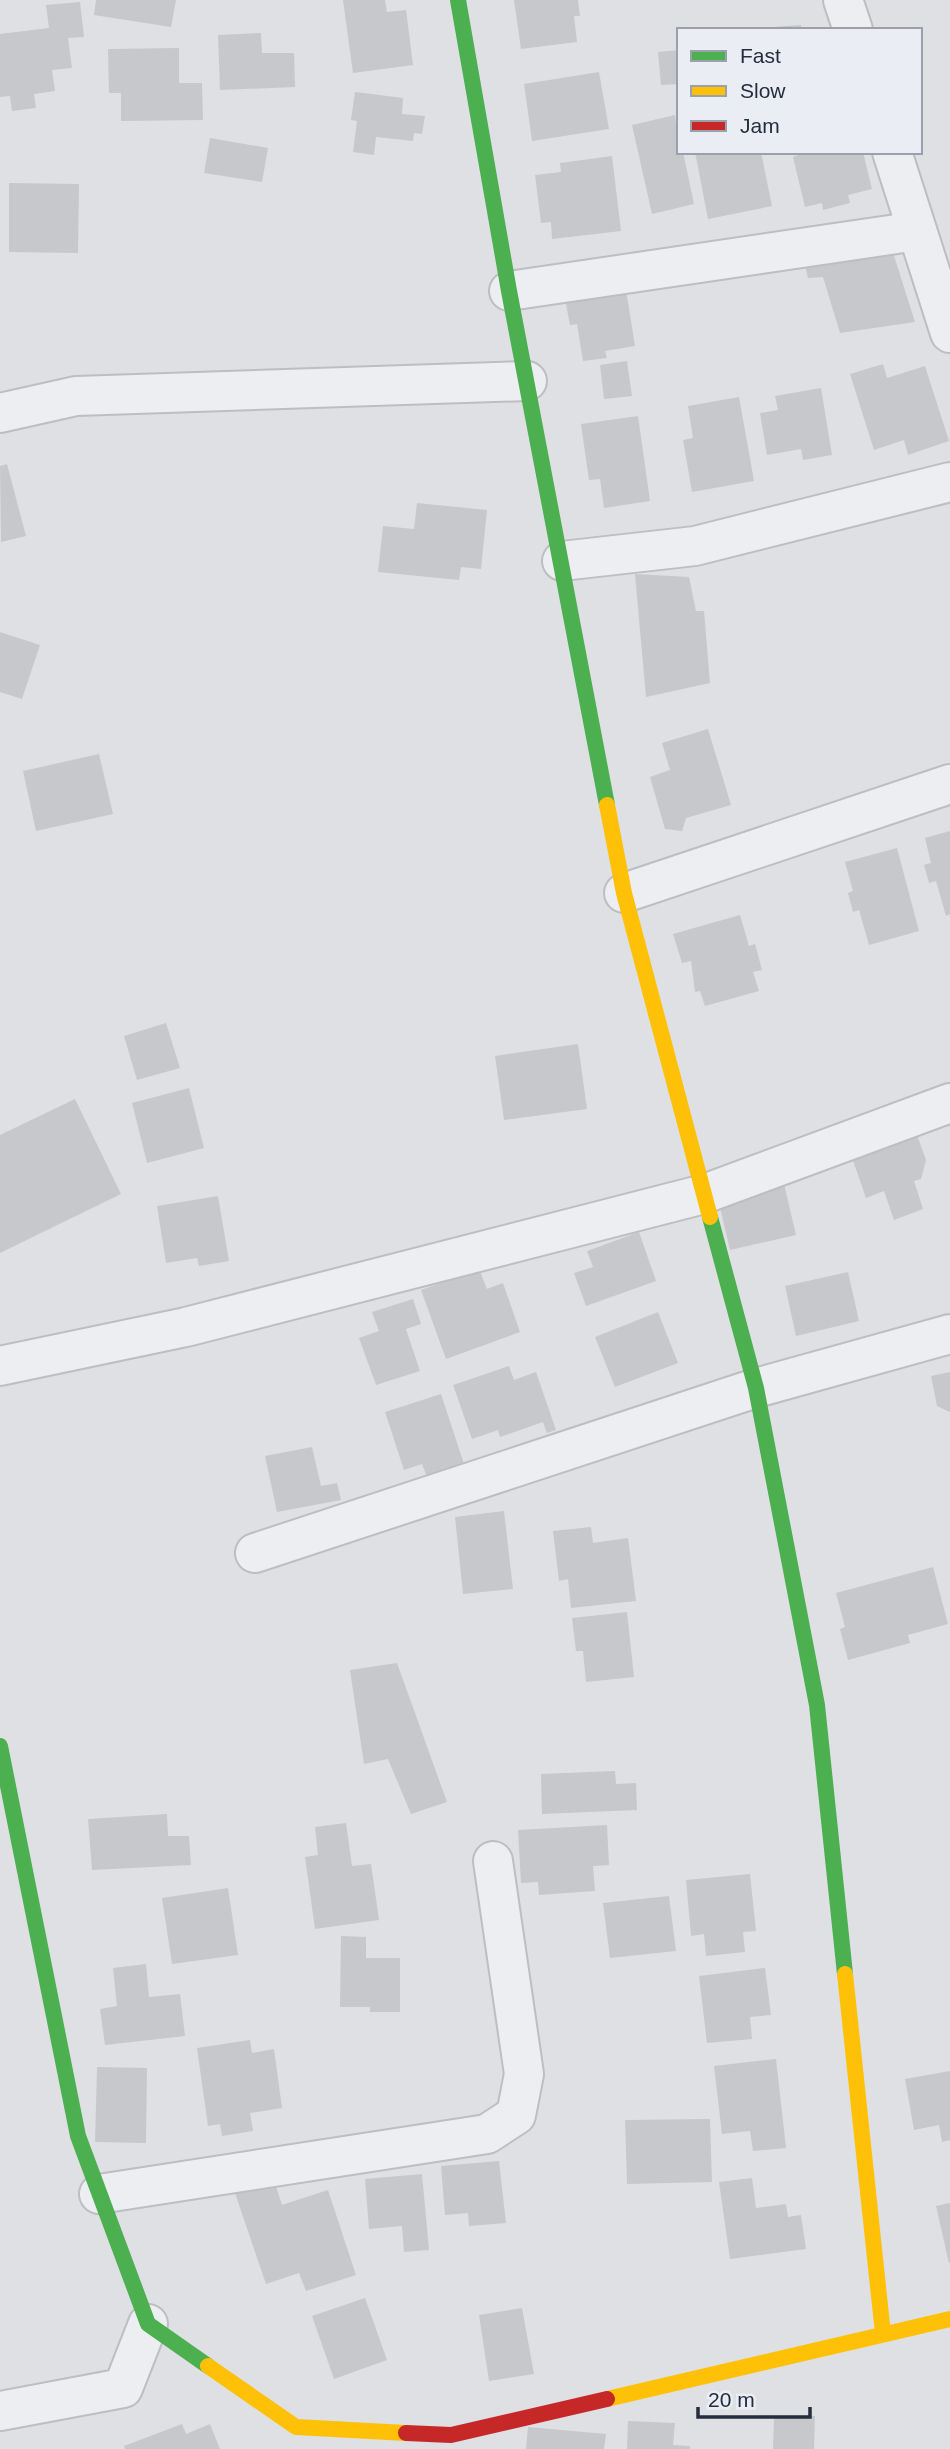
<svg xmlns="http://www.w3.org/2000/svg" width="950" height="2449" font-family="Helvetica,sans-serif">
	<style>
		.building { fill: #c6c8cc }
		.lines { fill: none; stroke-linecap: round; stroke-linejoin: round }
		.street-casing { stroke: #bcbec2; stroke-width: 42 }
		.street { stroke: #edeef1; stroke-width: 38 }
		.fast { stroke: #4caf50; stroke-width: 16 }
		.slow { stroke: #ffc107; stroke-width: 16 }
		.jam { stroke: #c62828; stroke-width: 16 }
	</style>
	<rect width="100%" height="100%" fill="#dee0e4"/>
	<!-- building -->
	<g class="building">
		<polygon points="96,0 176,0 171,27 94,15"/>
		<polygon points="343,0 385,0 387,12 406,10 413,65 353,73"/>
		<polygon points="514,0 578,0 580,16 574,16 577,42 521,49"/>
		<polygon points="80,2 84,37 68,38 72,68 52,70 55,91 34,94 36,108 12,111 10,96 0,97 0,34 49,28 46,5"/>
		<polygon points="801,25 801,30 758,30 758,28"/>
		<polygon points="261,33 262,53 294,53 295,87 220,90 218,35"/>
		<polygon points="179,48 179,83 202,83 203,120 121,121 121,93 109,93 108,49"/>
		<polygon points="679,50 679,84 661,85 658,52"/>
		<polygon points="599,72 609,129 532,141 524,84"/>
		<polygon points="355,92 403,98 402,114 425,116 422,134 414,133 413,141 376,137 374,155 353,152 357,121 351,120"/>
		<polygon points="675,115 679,152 683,152 694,204 652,214 632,125"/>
		<polygon points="210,138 268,148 262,182 204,173"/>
		<polygon points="695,152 761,152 772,206 708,219"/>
		<polygon points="805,152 863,152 872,189 848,195 850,203 823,210 822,203 805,207 793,157"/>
		<polygon points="612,156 621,231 552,239 551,222 541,223 535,175 561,172 560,163"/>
		<polygon points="9,183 79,184 78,253 9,252"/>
		<polygon points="889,240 915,322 840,333 823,277 808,278 802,254"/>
		<polygon points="626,290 635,346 605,351 607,358 583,361 577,324 570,325 565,299"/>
		<polygon points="627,361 632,396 604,399 600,365"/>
		<polygon points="883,364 887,378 925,366 949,441 908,455 904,440 874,450 850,374"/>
		<polygon points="821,388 832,455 803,460 801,449 767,455 760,413 778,410 775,396"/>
		<polygon points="739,397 754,481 692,492 683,440 693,438 688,406"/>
		<polygon points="638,416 650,501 604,508 600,479 589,480 581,424"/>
		<polygon points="7,464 26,536 1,542 0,466"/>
		<polygon points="417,503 487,510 481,569 461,567 459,580 378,572 383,526 414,529"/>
		<polygon points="635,574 689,577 696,611 704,611 710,683 646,697"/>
		<polygon points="0,632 40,645 22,699 0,692"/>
		<polygon points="708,729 731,805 686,818 682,831 665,829 650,777 670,770 662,743"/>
		<polygon points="99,754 113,814 36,831 23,771"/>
		<polygon points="950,831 950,914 946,916 936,881 929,883 924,865 931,863 925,838"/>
		<polygon points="897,848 919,931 869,945 859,910 853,912 848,893 853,891 845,862"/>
		<polygon points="740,915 749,946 755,944 762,970 753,972 759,991 705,1006 700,991 695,992 691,961 682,963 673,934"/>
		<polygon points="166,1023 180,1068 137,1080 124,1036"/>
		<polygon points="578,1044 587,1109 504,1120 495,1056"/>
		<polygon points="189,1088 204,1148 147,1163 132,1103"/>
		<polygon points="75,1099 121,1194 0,1253 0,1135"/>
		<polygon points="913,1124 926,1160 921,1179 914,1181 923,1209 894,1220 884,1191 866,1198 848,1146"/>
		<polygon points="784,1184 796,1235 730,1250 718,1199"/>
		<polygon points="218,1196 229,1261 199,1266 197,1258 166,1263 157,1206"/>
		<polygon points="639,1232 656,1281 586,1306 574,1273 593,1267 587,1251"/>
		<polygon points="479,1269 487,1289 503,1283 520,1332 446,1359 421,1290"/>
		<polygon points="848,1272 859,1321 796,1336 785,1286"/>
		<polygon points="413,1299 421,1324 406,1329 420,1371 376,1385 359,1338 379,1331 372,1312"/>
		<polygon points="658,1312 678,1363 615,1387 595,1337"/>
		<polygon points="509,1366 514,1380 536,1372 556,1430 547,1433 543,1422 500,1437 498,1430 472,1439 453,1385"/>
		<polygon points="950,1372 950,1412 937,1406 931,1376"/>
		<polygon points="441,1394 464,1464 427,1477 422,1464 404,1470 385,1412"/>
		<polygon points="312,1447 321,1486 337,1483 341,1500 277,1512 265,1456"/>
		<polygon points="504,1511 513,1589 463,1594 455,1517"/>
		<polygon points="591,1527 593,1543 628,1538 636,1601 571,1608 568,1579 559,1581 553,1531"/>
		<polygon points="933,1567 948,1624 908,1635 910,1643 848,1660 840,1629 845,1627 836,1593"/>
		<polygon points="627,1612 634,1677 586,1682 583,1651 576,1651 572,1618"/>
		<polygon points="397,1663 447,1802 411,1814 388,1759 364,1764 350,1670"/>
		<polygon points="615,1771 616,1784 636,1783 637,1810 542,1814 541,1774"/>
		<polygon points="167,1814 168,1836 189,1836 191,1865 92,1870 88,1819"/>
		<polygon points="346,1823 352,1866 371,1864 379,1920 315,1929 305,1857 318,1855 315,1827"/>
		<polygon points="607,1825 609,1865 593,1866 595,1891 539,1895 538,1882 521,1883 518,1830"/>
		<polygon points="750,1874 756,1931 743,1932 745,1952 706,1956 704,1934 691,1936 686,1880"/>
		<polygon points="228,1888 238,1955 172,1964 162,1898"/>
		<polygon points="669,1896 676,1951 610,1958 603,1903"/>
		<polygon points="341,1936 366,1937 366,1958 400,1958 400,2012 370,2012 370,2007 340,2007"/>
		<polygon points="146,1964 149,1997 180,1994 185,2036 105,2045 100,2009 117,2006 113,1968"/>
		<polygon points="765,1968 771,2015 750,2017 752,2039 707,2043 699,1976"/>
		<polygon points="250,2040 252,2053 274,2049 282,2108 250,2113 253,2131 222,2136 220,2124 208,2126 197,2048"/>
		<polygon points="776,2059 786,2148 753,2151 750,2131 722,2134 714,2066"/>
		<polygon points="97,2067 147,2068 146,2143 95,2142"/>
		<polygon points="950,2071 950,2140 942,2142 939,2125 914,2130 905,2079"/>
		<polygon points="710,2119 712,2182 627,2184 625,2120"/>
		<polygon points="499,2161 506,2223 469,2226 468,2213 445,2215 441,2166"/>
		<polygon points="422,2174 429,2250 404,2252 402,2226 369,2229 365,2179"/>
		<polygon points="273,2177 282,2205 328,2190 356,2275 306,2291 299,2273 266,2284 234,2190"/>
		<polygon points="752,2178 756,2208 786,2204 788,2217 801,2215 806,2249 730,2259 719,2182"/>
		<polygon points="950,2203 950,2263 949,2263 936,2206"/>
		<polygon points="365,2298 387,2360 334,2379 312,2316"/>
		<polygon points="522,2308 534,2374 489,2381 479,2315"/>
		<polygon points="774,2416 815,2416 814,2449 773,2449"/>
		<polygon points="628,2421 675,2423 673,2445 690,2446 690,2449 627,2449"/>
		<polygon points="182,2424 186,2434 210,2424 220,2449 125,2449 124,2446"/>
		<polygon points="528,2427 606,2434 604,2449 526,2449"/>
	</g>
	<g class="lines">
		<defs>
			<g id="street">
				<polyline points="843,0 853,30"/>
				<polyline points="892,152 950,333"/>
				<polyline points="509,291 917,231"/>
				<polyline points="0,413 76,396 527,381"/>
				<polyline points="562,561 695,546 950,482"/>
				<polyline points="624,893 950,784"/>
				<polyline points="0,1366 186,1327 704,1194 950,1103"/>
				<polyline points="255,1553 756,1388 950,1334"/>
				<polyline points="99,2194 487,2134 516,2115 524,2074 493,1861"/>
				<polyline points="0,2411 123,2388 148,2324"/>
			</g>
		</defs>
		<!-- street casing -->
		<use href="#street" class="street-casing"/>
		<!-- street -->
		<use href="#street" class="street"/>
		<!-- fast -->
		<g class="fast">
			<polyline points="458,0 509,291 607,805"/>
			<polyline points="710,1217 756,1388 817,1705 845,1974"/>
			<polyline points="0,1746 78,2136 148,2324 208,2366"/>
		</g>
		<!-- slow -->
		<g class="slow">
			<polyline points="607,805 624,893 710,1217"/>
			<polyline points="845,1974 883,2334"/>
			<polyline points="208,2366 296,2427 406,2433"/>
			<polyline points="607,2399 950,2319"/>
		</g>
		<!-- jam -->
		<polyline class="jam" points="406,2433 451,2435 607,2399"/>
	</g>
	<!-- legend -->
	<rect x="677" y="28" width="245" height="126" fill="#eaeef4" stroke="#9ba1ab" stroke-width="2"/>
	<rect x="691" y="51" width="35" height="10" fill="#4caf50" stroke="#9ba1ab" stroke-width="2"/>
	<text x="740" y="63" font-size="21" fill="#242d3d">Fast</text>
	<rect x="691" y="86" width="35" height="10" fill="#ffc107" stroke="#9ba1ab" stroke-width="2"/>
	<text x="740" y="98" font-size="21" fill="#242d3d">Slow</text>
	<rect x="691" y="121" width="35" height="10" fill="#c62828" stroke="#9ba1ab" stroke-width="2"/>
	<text x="740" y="133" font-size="21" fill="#242d3d">Jam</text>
	<!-- scale -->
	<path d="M698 2407v10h112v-10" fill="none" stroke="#242d3d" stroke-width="3.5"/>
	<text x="708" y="2407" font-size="21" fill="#242d3d" stroke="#eaeef4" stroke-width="5" paint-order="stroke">20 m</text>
</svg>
